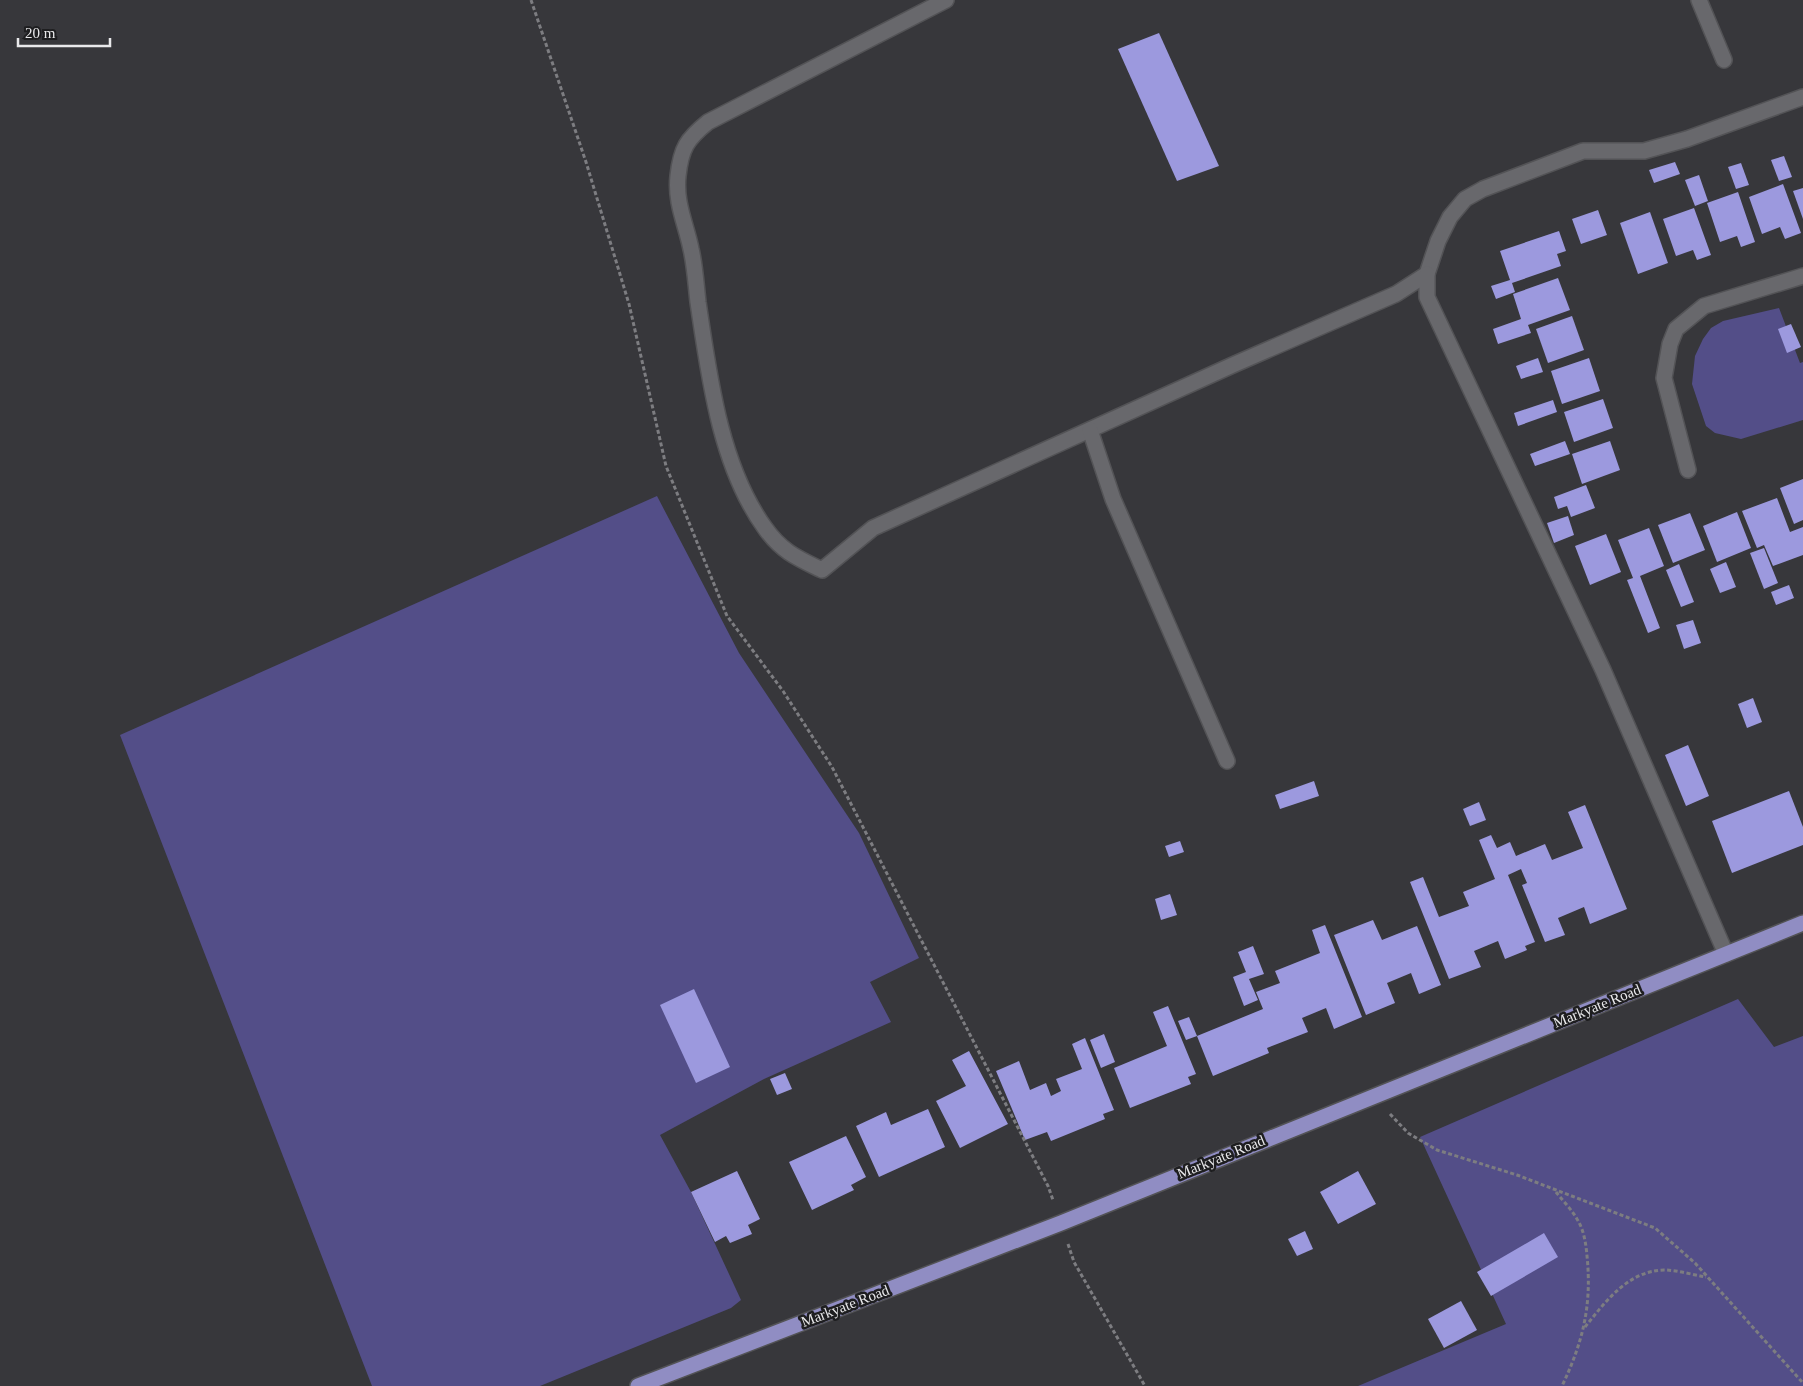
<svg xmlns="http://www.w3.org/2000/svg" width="1803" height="1386" font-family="'Times New Roman',serif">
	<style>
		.green { fill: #534e88 }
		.building { fill: #9c99de }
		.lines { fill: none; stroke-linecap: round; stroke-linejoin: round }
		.minor-casing { stroke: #535356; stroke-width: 18 }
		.major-casing { stroke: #535356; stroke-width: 18 }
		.path { stroke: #7d7d81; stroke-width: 3; stroke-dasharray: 4 2.5; stroke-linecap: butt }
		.minor { stroke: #68686c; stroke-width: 15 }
		.major { stroke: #908dc3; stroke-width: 15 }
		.labels { text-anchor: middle; stroke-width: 5; stroke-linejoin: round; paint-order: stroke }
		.street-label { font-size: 15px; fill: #e9e9eb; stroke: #1e1e20 }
	</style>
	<rect width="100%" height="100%" fill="#37373b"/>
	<!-- green -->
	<g class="green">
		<polygon points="1779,308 1800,363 1803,362 1803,420 1741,439 1715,433 1706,426 1692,384 1695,356 1703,339 1711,328 1723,321"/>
		<polygon points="657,496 739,653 859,833 919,958 870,982 891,1022 764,1079 660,1135 691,1192 741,1300 731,1308 540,1386 372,1386 120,735"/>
		<polygon points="1738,999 1774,1047 1803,1036 1803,1386 1358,1386 1506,1324 1420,1137"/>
	</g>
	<!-- building -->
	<g class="building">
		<polygon points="1159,33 1219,166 1177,181 1118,49"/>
		<polygon points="1784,156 1792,177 1779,181 1771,160"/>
		<polygon points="1675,162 1680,174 1654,183 1649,170"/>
		<polygon points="1741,163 1749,185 1736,189 1728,167"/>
		<polygon points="1699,175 1708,201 1695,206 1685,180"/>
		<polygon points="1783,184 1801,233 1785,239 1780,227 1762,234 1749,197"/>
		<polygon points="1803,188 1803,219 1793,191"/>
		<polygon points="1738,192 1755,242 1741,247 1737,236 1720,242 1707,203"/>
		<polygon points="1694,208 1711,255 1697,260 1693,250 1676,256 1663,219"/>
		<polygon points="1598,210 1607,235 1581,244 1572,219"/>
		<polygon points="1650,212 1668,263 1638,274 1620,223"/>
		<polygon points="1559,231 1566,251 1557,254 1561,266 1512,283 1515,292 1496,299 1491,286 1510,280 1500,251"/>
		<polygon points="1558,278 1570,310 1528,325 1531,333 1498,344 1493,329 1521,319 1513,294"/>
		<polygon points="1572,316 1584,350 1548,363 1536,329"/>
		<polygon points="1791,324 1801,347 1787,353 1778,329"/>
		<polygon points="1538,358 1543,372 1521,379 1516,366"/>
		<polygon points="1589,358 1600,391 1562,404 1551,371"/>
		<polygon points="1603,399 1613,428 1574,442 1564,412"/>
		<polygon points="1553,400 1557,412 1518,426 1514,413"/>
		<polygon points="1565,441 1570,454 1535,466 1530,454"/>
		<polygon points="1610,441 1620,470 1582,484 1572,454"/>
		<polygon points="1803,479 1803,520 1794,524 1780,488"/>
		<polygon points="1586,485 1595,508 1571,517 1567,506 1558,509 1554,497"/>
		<polygon points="1777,498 1790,532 1803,527 1803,555 1773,566 1764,545 1757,548 1742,511"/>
		<polygon points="1737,512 1751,548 1717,562 1703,526"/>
		<polygon points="1690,513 1705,550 1673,563 1658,525"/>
		<polygon points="1568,516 1574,535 1554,543 1547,523"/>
		<polygon points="1649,528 1664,566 1640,576 1660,628 1648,633 1627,580 1633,578 1618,540"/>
		<polygon points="1606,534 1621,572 1590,585 1575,546"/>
		<polygon points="1764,548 1778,583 1764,589 1750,553"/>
		<polygon points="1726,562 1736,587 1720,593 1710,569"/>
		<polygon points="1679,564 1694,602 1681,607 1666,570"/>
		<polygon points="1789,585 1794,598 1776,605 1771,592"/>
		<polygon points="1693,620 1701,643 1684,649 1676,625"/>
		<polygon points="1753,698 1762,722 1747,728 1738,704"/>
		<polygon points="1688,745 1709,796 1686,806 1665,755"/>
		<polygon points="1314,781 1319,796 1280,809 1275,795"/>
		<polygon points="1789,791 1803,827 1803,845 1732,873 1712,821"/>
		<polygon points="1479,802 1486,820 1470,826 1463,809"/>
		<polygon points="1585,805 1627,909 1590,924 1584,907 1558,918 1565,935 1545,942 1522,885 1527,883 1521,869 1508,875 1535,942 1525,946 1527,950 1505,959 1498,941 1474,951 1481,967 1449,979 1410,882 1423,877 1439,917 1469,906 1463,892 1495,879 1479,840 1491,835 1497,848 1510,842 1516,856 1545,844 1552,860 1583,848 1568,812"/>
		<polygon points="1180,841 1184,852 1169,857 1165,846"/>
		<polygon points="1170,894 1177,915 1161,920 1155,899"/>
		<polygon points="1373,920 1382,940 1417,926 1441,985 1419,994 1411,973 1387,983 1395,1003 1366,1015 1334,935"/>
		<polygon points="1325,925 1362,1017 1334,1029 1326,1008 1302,1018 1308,1032 1267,1048 1269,1053 1213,1076 1197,1036 1186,1040 1178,1021 1189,1017 1197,1036 1263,1009 1256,992 1280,983 1275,971 1320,953 1312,930"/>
		<polygon points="1253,946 1264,974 1249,979 1258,1000 1244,1006 1233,977 1246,972 1238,952"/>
		<polygon points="694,989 730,1067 696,1083 660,1005"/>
		<polygon points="1168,1006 1196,1074 1188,1077 1191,1084 1130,1108 1114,1068 1167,1046 1153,1012"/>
		<polygon points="1104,1034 1115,1062 1101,1068 1090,1040"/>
		<polygon points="1085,1038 1114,1110 1103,1114 1105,1119 1051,1141 1047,1132 1025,1140 996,1071 1019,1061 1030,1090 1046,1083 1051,1096 1061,1091 1056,1079 1082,1069 1072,1044"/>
		<polygon points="969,1051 1008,1124 960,1148 936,1101 966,1086 952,1060"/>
		<polygon points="785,1073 792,1089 777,1095 770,1079"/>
		<polygon points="928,1109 945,1147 879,1177 856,1126 886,1112 891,1125"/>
		<polygon points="846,1136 866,1177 851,1185 854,1190 812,1210 789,1162"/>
		<polygon points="737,1171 760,1219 748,1225 752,1234 730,1243 726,1236 715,1242 691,1192"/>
		<polygon points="1358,1171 1376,1204 1338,1224 1320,1192"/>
		<polygon points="1305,1231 1313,1249 1297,1256 1288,1239"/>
		<polygon points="1544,1233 1558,1257 1491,1296 1477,1272"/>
		<polygon points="1461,1301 1477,1330 1444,1348 1428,1319"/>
	</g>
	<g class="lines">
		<defs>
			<g id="minor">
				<path d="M946 0 708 122C687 139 681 148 678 176 675 203 686 224 691 249 695 266 696 285 698 302 709 376 720 466 765 528 781 551 797 558 822 570L873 528 1235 364 1396 294 1427 274 1438 241 1450 217 1465 199 1483 189 1583 151H1644L1687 139 1803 97"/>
				<polyline points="1699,0 1724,60"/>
				<polyline points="1427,274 1427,297 1603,670 1726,954"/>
				<polyline points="1090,430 1113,499 1227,761"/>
				<polyline points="1688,470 1664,378 1670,344 1676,329 1704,306 1803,276"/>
			</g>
			<polyline id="major" points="638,1386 1061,1223 1803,923"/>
		</defs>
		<!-- minor casing -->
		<use href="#minor" class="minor-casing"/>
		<!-- major casing -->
		<use href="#major" class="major-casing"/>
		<!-- path -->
		<g class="path">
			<polyline points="531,0 586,162 629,304 666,466 727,616 783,691 832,767 1048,1186 1053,1200"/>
			<polyline points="1390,1114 1408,1133 1437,1150 1517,1175 1655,1228 1695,1263 1803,1383"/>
			<path d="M1556 1192C1563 1201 1572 1210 1577 1219 1584 1230 1586 1244 1587 1256 1592 1305 1583 1342 1562 1386"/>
			<polyline points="1068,1244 1074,1262 1145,1386"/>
			<path d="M1585 1327C1606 1301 1628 1271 1664 1270 1678 1270 1693 1275 1706 1277"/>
		</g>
		<!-- minor -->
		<use href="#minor" class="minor"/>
		<!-- major -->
		<use href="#major" class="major"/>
	</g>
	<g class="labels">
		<!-- street labels -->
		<g class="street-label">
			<text transform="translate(1597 1006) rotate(-22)" y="5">Markyate Road</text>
			<text transform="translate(1221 1157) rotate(-22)" y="5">Markyate Road</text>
			<text transform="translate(845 1306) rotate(-21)" y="5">Markyate Road</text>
		</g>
	</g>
	<!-- scale -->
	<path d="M18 38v8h92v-8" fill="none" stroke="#e9e9eb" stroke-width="2.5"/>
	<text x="25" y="38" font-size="15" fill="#e9e9eb" stroke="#1e1e20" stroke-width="4" paint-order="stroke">20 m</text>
</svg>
